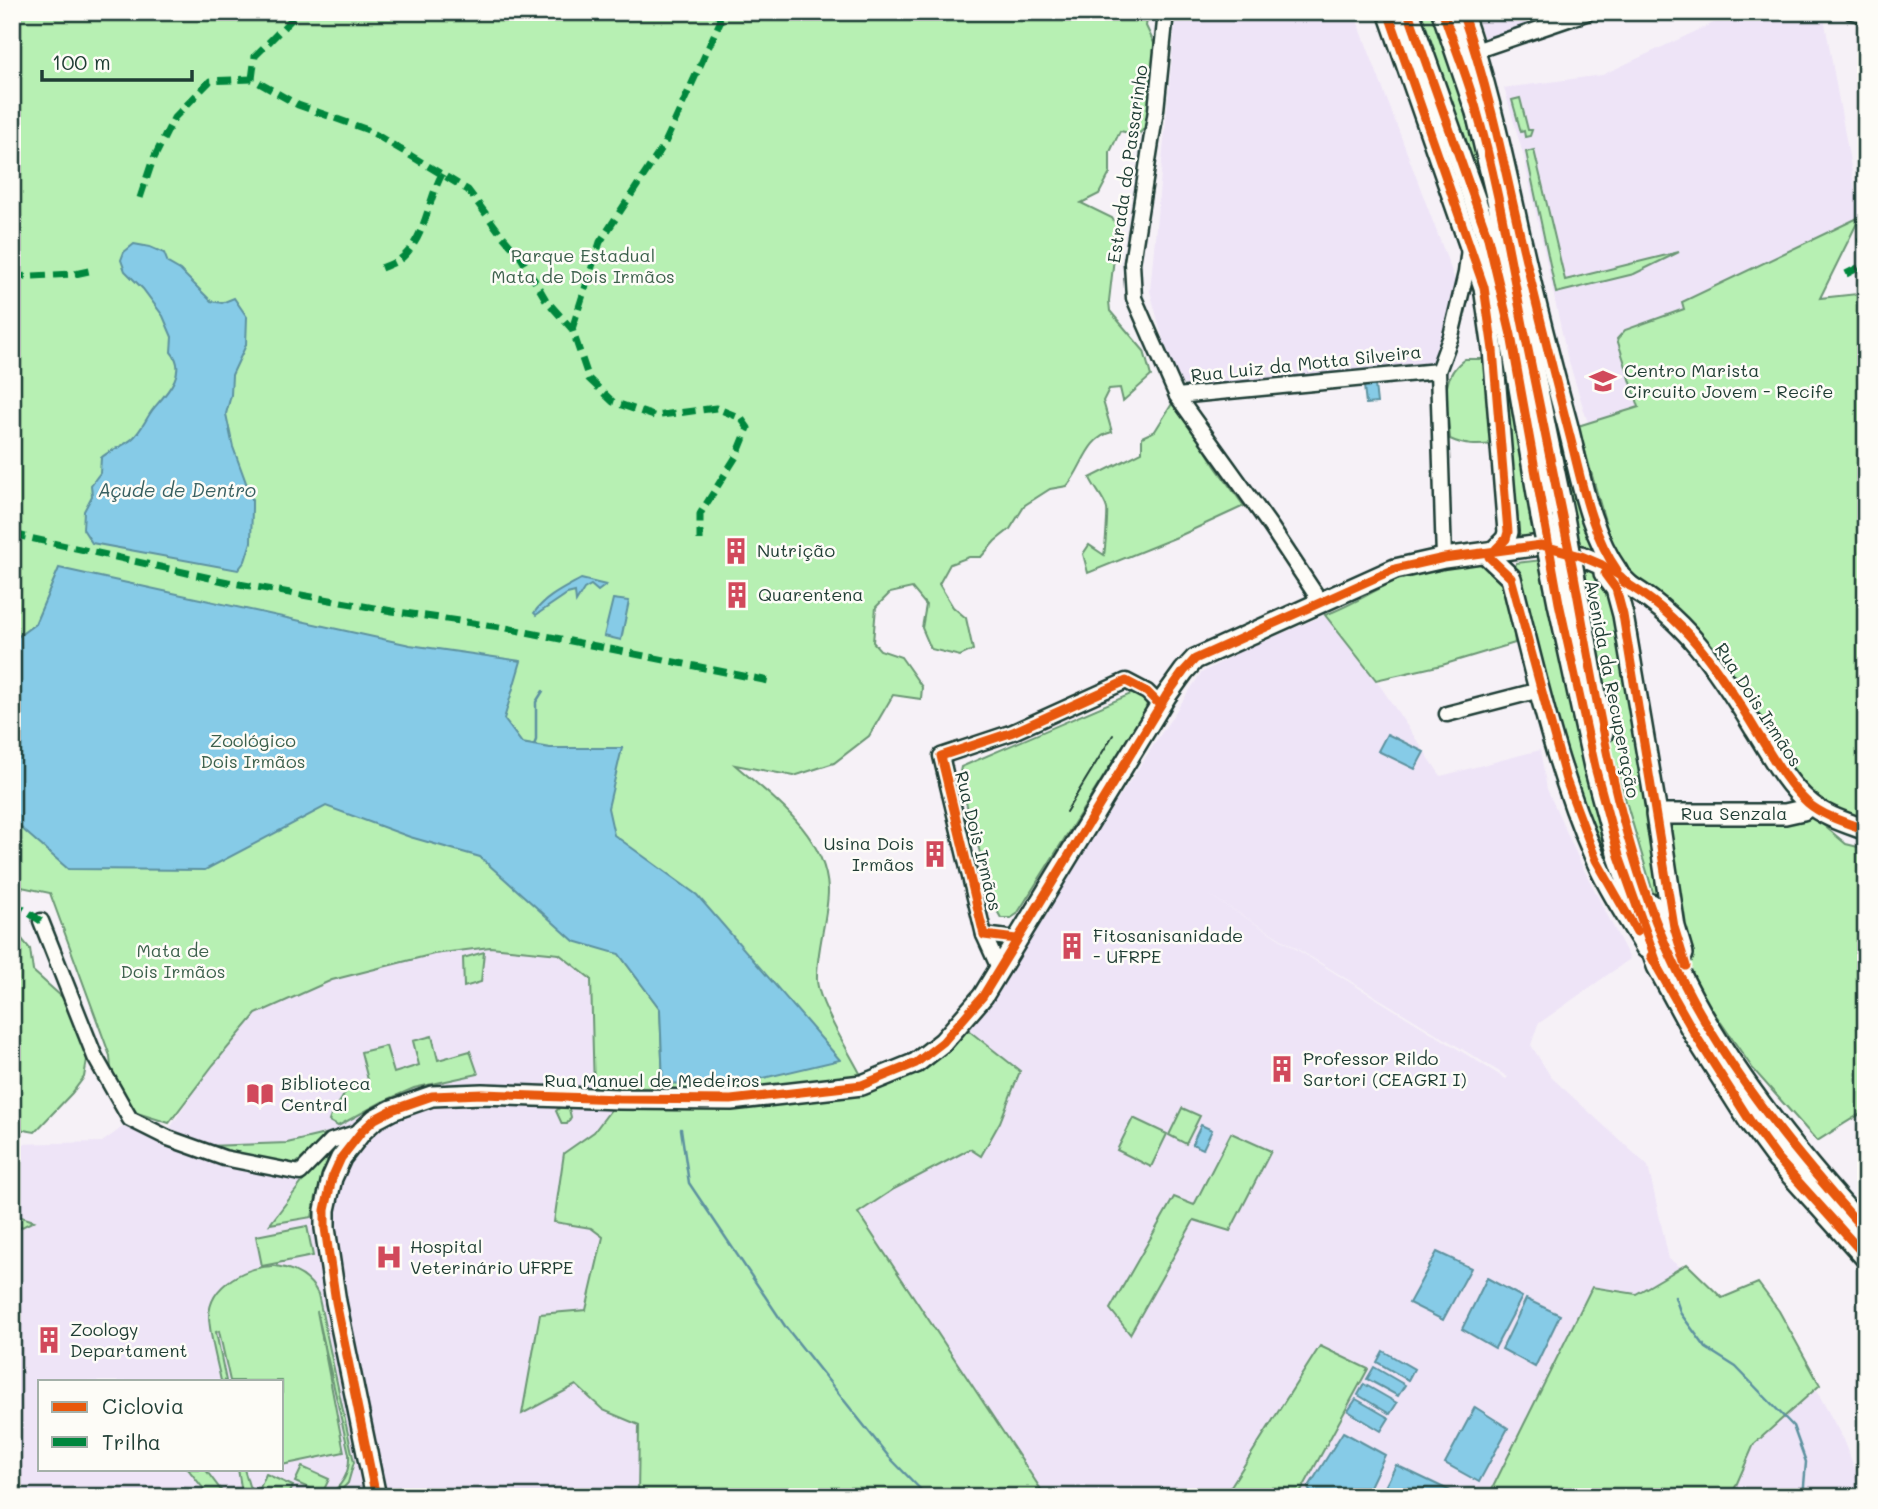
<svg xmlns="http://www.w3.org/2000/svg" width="1878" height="1509" font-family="Mali,sans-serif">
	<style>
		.built { fill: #eee4f7; fill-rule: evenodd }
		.green { fill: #b7f0b3; stroke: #6b9674; stroke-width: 2; fill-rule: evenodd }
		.water { fill: #86cbe7; stroke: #5d929f; stroke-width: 2 }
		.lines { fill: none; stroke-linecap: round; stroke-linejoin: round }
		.stream { stroke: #5d929f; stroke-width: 2.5 }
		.minor-casing { stroke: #1f3d34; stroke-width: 19 }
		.major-casing { stroke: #1f3d34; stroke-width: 24 }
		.highway-casing { stroke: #1f3d34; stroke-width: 26 }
		.minor { stroke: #fdfcf7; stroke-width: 14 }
		.major { stroke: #fdfcf7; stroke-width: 19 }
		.highway { stroke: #fdfcf7; stroke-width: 21 }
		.tram { stroke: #1f3d34; stroke-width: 2 }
		.highway-bridge-casing { stroke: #1f3d34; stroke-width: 26; stroke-linecap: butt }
		.highway-bridge { stroke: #fdfcf7; stroke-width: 21 }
		.quiet { stroke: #00873e; stroke-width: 7; stroke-dasharray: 14 7; stroke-linecap: butt }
		.cycleway-casing { stroke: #fdfcf7; stroke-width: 13 }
		.cycleway { stroke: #e8590c; stroke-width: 9 }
		.labels { text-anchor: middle; stroke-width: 5; stroke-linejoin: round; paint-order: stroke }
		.street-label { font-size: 18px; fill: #1f3d34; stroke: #fdfcf7 }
		.park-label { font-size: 18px; fill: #3d614d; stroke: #fdfcf7 }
		.poi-label { font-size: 18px; fill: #1f3d34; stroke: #fdfcf7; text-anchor: start }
		.water-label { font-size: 19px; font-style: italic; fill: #396061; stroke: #fdfcf7 }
	</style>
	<rect width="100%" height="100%" fill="#f6f1f7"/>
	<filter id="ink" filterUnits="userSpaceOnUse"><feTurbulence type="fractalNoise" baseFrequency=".0143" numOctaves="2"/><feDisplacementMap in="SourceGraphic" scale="14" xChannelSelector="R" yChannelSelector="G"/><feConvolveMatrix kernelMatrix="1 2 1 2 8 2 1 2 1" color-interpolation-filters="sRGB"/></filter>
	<g filter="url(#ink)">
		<!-- built -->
		<g class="built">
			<polygon points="1176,12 1354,12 1458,288 1438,363 1195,389 1174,381 1150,291"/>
			<polygon points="1475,12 1577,12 1487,46"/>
			<polygon points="1737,12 1823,12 1860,217 1820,298 1866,293 1735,680 1711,646 1689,623 1578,426 1588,423 1567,356 1523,154 1504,88 1602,75"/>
			<path d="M1325 615 1376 680 1441 776 1540 750 1547 789 1582 866 1630 959 1538 1024 1531 1045 1551 1077 1648 1166 1669 1259 1743 1311 1784 1331 1841 1435 1866 1497H12V1144L102 1142 131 1121 170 1128 208 1069 256 1014 332 980 434 954 547 940 613 960 654 1099 891 1077 997 983 1201 673 1243 650ZM1204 892 1508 1077 1506 1079ZM40 1381H282V1469H40Z"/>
		</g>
		<!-- green -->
		<g class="green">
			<path d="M12 12H1148L1146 26 1154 43V75L1164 108 1138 135 1120 131 1110 152V173L1099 194 1081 203 1112 218 1118 227 1112 238 1115 249 1109 301 1110 311 1144 351 1151 376 1123 401 1120 388 1109 389 1103 401 1112 432C1086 438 1083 468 1067 486L1050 489 1025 505 1010 529 995 541 981 557H969L950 564 939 584 953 607 966 618 973 650 960 656 931 649 922 628 926 605 912 588 890 593 876 607 873 642 880 650 901 657 922 687 921 699 893 695 869 736 834 763 794 776 735 765C773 798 826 835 828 890 828 918 816 951 817 980 818 1003 851 1055 862 1077L726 1093 594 1090 591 979 559 954 490 947 434 954 332 980 256 1014 213 1065 169 1123 137 1113 112 1082 110 1056 50 893 12 885ZM619 954 734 1085 663 1083 660 1009Z"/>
			<polygon points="1414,12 1432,12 1450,62 1481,171 1473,174"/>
			<polygon points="1455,12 1597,552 1576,553"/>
			<polygon points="1520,98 1528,130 1532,130 1530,136 1525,137 1524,131 1521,132 1512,100"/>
			<polygon points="1534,150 1565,280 1679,252 1634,274 1556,293 1526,152"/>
			<polygon points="1860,217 1820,298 1866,293 1866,823 1842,815 1810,794 1787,767 1735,680 1711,646 1689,623 1618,567 1578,426 1639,407 1617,339 1625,330 1684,309 1682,302"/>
			<polygon points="1496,321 1508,364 1539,537 1523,538 1515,531"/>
			<path d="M1465 359H1488L1494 444C1477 446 1465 446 1450 439 1448 408 1437 378 1465 359Z"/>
			<path d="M1175 399 1215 466 1244 506 1177 537 1088 573 1083 554 1089 545 1104 555C1105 551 1108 513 1107 509 1105 499 1094 488 1090 478L1142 452V437L1155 431Z"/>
			<polygon points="1542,560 1595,811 1622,888 1571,776 1514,576 1516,563"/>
			<path d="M1465 562C1485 563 1494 569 1508 583L1515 643 1442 665 1376 680 1325 615C1354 605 1378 587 1406 576 1425 569 1445 565 1465 562Z"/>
			<polygon points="1578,565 1604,574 1617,608 1667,923 1658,909 1612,754"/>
			<polygon points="1133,693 1143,696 1147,701 1146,709 1017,914 1011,918 1001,918 995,907 959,777 961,767"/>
			<path d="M1809 813 1846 844 1866 849V1112C1858 1113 1828 1135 1817 1141L1753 1069 1695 985 1682 932 1663 819Z"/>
			<polygon points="12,927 30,949 33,971 62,997 75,1012 87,1060 84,1077 72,1093 35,1132 12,1128"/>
			<polygon points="484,952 481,982 464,987 463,958"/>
			<polygon points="968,1030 1020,1071 1000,1122 981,1156 970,1149 894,1189 858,1213 1046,1497 638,1497 639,1425 603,1410 576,1385 522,1414 540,1314 586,1310 603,1237 591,1228 554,1222 564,1153 594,1132 619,1099 654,1099 915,1072"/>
			<path d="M432 1036 438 1060 470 1051 478 1074 414 1088 382 1102 338 1126 329 1121C334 1104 343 1104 347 1086L368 1080 361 1052 386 1046 394 1073 419 1065 413 1041Z"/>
			<polygon points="564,1104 569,1109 571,1117 567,1124 562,1124 556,1111"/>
			<polygon points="1182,1108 1200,1116 1186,1144 1169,1135"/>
			<polygon points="1133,1118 1167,1134 1151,1167 1117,1150"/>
			<polygon points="1231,1133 1271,1151 1230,1231 1194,1220 1130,1334 1110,1309 1174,1197 1194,1205"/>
			<polygon points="325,1134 322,1141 292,1167 220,1153 209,1146 287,1143"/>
			<polygon points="323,1155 329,1162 316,1197 312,1217 270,1224"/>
			<polygon points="12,1214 34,1221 12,1232"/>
			<polygon points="307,1226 313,1256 262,1266 256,1236"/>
			<polygon points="1687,1264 1722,1298 1758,1283 1779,1311 1820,1385 1754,1444 1731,1497 1488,1497 1592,1287 1636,1294"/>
			<path d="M276 1266C295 1269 310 1277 318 1294L354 1462 348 1483 335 1497H325C342 1487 350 1474 349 1454L317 1311 344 1452 282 1465V1381H230L219 1331 216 1332 226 1381H221C217 1361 210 1338 209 1317 209 1284 249 1265 276 1266Z"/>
			<polygon points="1320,1346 1368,1369 1298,1497 1224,1497"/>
			<polygon points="302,1467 329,1479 322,1494 295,1482"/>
			<polygon points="188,1469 205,1469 226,1497 210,1497"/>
			<polygon points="238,1469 244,1469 249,1486 259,1497 250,1497 241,1487"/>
			<polygon points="266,1474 293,1486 288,1497 274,1497 259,1490"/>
		</g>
		<!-- water -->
		<g class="water">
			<path d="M134 244 150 247 164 253 168 263 180 270 211 301 222 303 234 298 247 317 246 345 232 375 231 395 226 414 233 447 252 499V508L251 542 245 561 238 570 92 543 83 529 84 511 92 496 91 485 100 473 101 458C106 452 124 446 132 439 142 430 146 418 154 408 167 393 188 371 171 352L172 337 163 316 143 289 125 271 121 260 124 252Z"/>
			<polygon points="1375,385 1377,403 1366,404 1364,386"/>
			<polygon points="59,568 410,645 521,661 504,719 522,743 550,748 622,748 608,808 614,835 697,895 840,1060 734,1085 663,1083 660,1009 619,954 574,941 480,857 410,837 326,806 205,870 68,869 12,820 12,641 35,624"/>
			<path d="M581 579 606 585 598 591 591 585 584 589 576 602 575 592 567 594 536 615 534 613C545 597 565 588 581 579Z"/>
			<polygon points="613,599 629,601 621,640 604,636"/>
			<polygon points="1387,734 1424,752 1415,769 1378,751"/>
			<polygon points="1201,1125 1212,1130 1203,1149 1192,1144"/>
			<polygon points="1437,1252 1471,1268 1443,1320 1409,1303"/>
			<polygon points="1487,1278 1522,1297 1495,1348 1462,1329"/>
			<polygon points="1526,1299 1560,1315 1535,1367 1502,1349"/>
			<polygon points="1383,1351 1414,1369 1408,1380 1377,1362"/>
			<polygon points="1374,1367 1405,1385 1398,1396 1367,1379"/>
			<polygon points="1364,1384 1397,1403 1390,1414 1358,1395"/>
			<polygon points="1356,1399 1389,1418 1381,1431 1348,1411"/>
			<polygon points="1475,1407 1508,1428 1479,1482 1445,1463"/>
			<polygon points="1343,1432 1385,1455 1365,1497 1313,1497 1308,1488"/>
			<polygon points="1396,1465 1463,1497 1380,1497"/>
		</g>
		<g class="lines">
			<!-- stream -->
			<g class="stream">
				<polyline points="534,745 536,740 536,702 543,691"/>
				<polyline points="681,1129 689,1183 785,1326 889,1457 928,1497"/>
				<polyline points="1675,1297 1681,1314 1706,1348 1736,1367 1793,1426 1806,1462 1803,1497"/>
			</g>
			<defs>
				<g id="minor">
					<polyline points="1166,12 1156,110 1132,263 1134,298 1177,396 1271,527 1322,604"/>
					<polyline points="1852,12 1866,15"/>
					<polyline points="1475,51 1589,12"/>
					<polyline points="1177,396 1438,371"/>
					<polyline points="1444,558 1438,371 1451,336 1466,273 1469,248"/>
					<polyline points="1447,714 1540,690"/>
					<polyline points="41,921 95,1057 130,1119 168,1138 224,1158 300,1173 331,1141 362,1131"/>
					<polyline points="984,935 1016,939"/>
					<polyline points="999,968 984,935 941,756 1013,732 1126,681 1147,692 1160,705"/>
				</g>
				<g id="major">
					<polyline points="1388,12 1484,287 1493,350 1508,532 1506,539 1496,549"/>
					<path d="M1462 12C1485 78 1500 144 1515 212 1530 283 1548 353 1567 423 1580 473 1588 530 1618 572"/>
					<path d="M1489 557 1511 578C1535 673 1556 770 1596 860 1609 891 1629 919 1646 948"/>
					<path id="s1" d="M1604 573 1616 589 1623 615 1657 814H1785L1803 810 1810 805"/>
					<path d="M1620 580C1684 616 1718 668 1755 729 1771 754 1785 782 1808 802 1823 816 1847 823 1866 830"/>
					<polyline points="376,1497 336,1302 325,1228 325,1210 332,1178 341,1158 362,1131 375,1119 392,1110 432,1096 482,1094 619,1099 731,1100 862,1085 916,1063 943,1042 983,996 1166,696 1184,671 1195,659 1395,569 1444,558 1541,545 1581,556 1602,565 1620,576 1630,586"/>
				</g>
				<g id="highway">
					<polyline points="1408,12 1488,238 1511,335 1542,517"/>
					<polyline points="1443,12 1477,112 1498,200 1563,517"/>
					<polyline points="1578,601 1602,733"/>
					<polyline points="1559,603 1595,767 1619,856 1658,966 1696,1036 1750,1121 1778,1159 1866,1257"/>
					<polyline points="1657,814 1674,927 1682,954"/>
					<path d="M1651 905C1692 1027 1781 1138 1866 1232"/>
				</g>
			</defs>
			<!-- minor casing -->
			<use href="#minor" class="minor-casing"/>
			<!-- major casing -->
			<use href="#major" class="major-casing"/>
			<!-- highway casing -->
			<use href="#highway" class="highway-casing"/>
			<!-- minor -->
			<use href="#minor" class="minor"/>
			<!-- major -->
			<use href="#major" class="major"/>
			<!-- highway -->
			<use href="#highway" class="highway"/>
			<!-- tram -->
			<polyline class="tram" points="1066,812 1113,735"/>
			<defs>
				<g id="highway-bridge">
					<polyline points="1542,517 1559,603"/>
					<polyline points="1563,517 1578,601"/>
				</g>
			</defs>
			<!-- highway-bridge casing -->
			<use href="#highway-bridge" class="highway-bridge-casing"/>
			<!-- highway-bridge -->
			<use href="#highway-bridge" class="highway-bridge"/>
			<!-- quiet -->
			<g class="quiet">
				<polyline points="252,79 255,56 299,12"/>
				<polyline points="140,198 152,162 174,118 210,81 252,79 298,105 368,130 468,190 500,233 520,256 546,300 572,329 589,379 613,402 654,416 716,408 741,418 748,428 737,455 700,514 700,540"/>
				<polyline points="1858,242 1866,239"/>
				<path d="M381 268C389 265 400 261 405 255 426 234 428 200 442 174"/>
				<polyline points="1846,274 1866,264"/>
				<polyline points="12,277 75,274 93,270"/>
				<polyline points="572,329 600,242 664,145 720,22 718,12"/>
				<polyline points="12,534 228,582 392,611 506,628 774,682"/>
				<polyline points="12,902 41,921"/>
			</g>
			<defs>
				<g id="cycleway">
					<polyline points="1388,12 1484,287 1493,350 1508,532 1506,539 1496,549"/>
					<polyline points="1408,12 1488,238 1511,335 1559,603 1595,767 1619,856 1658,966"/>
					<path d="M1443 12C1454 45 1468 78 1477 112 1497 181 1509 254 1523 325 1539 407 1557 488 1573 570 1595 689 1612 809 1656 922 1701 1038 1783 1140 1866 1232"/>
					<path d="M1462 12C1485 78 1500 145 1515 213 1531 284 1549 355 1567 425 1580 472 1589 531 1617 570"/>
					<polyline points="1489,557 1511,578 1566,780 1596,860 1637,932"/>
					<polyline points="1605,574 1616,589 1623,615 1674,927 1686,966"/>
					<path d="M1622 581C1685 616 1722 674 1758 734 1773 758 1787 784 1808 803 1823 816 1847 823 1866 830"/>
					<polyline points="1016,939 984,935 941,756 1013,732 1126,681 1147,692 1160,705"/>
					<polyline points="1651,956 1696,1036 1750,1121 1778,1159 1866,1257"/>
					<polyline points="376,1497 336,1302 325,1228 325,1210 332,1178 341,1158 362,1131 375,1119 392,1110 432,1096 482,1094 619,1099 731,1100 862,1085 916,1063 943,1042 983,996 1166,696 1184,671 1195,659 1395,569 1444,558 1541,545 1581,556 1602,565 1620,576 1630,586"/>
				</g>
			</defs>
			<!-- cycleway casing -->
			<use href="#cycleway" class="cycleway-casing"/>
			<!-- cycleway -->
			<use href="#cycleway" class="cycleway"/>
		</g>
	</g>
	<!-- icons -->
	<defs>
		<symbol id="university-bare" viewBox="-9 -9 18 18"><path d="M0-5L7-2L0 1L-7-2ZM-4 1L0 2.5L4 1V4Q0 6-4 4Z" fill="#d1495b" stroke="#fdfcf7" stroke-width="2.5" paint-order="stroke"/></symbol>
		<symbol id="building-bare" viewBox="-9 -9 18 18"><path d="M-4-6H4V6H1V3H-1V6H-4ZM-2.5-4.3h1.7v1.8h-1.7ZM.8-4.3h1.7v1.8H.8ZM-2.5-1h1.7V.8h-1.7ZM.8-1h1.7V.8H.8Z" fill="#d1495b" stroke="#fdfcf7" stroke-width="2.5" paint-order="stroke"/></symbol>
		<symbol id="library-bare" viewBox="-9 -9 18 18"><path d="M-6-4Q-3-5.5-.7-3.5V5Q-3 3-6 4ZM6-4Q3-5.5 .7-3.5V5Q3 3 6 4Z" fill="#d1495b" stroke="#fdfcf7" stroke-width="2.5" paint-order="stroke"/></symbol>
		<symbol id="hospital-bare" viewBox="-9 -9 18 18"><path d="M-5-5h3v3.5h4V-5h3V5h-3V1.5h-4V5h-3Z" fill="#d1495b" stroke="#fdfcf7" stroke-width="2.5" paint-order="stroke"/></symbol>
	</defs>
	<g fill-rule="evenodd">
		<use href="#university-bare" x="1584" y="362" width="38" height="38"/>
		<use href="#building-bare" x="717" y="532" width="38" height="38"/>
		<use href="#building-bare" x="718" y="576" width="38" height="38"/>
		<use href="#building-bare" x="916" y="835" width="38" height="38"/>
		<use href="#building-bare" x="1053" y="927" width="38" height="38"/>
		<use href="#building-bare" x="1263" y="1050" width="38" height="38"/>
		<use href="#library-bare" x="241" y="1075" width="38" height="38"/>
		<use href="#hospital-bare" x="370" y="1238" width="38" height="38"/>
		<use href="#building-bare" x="30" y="1321" width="38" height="38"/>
	</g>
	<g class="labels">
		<!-- street labels -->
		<g class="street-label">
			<text transform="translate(1128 164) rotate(-82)" y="6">Estrada do Passarinho</text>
			<text transform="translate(1306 364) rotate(-6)" y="6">Rua Luiz da Motta Silveira</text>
			<text transform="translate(1612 689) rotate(79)" y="6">Avenida da Recuperação</text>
			<text transform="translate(1758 705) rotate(57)" y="6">Rua Dois Irmãos</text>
			<text dy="6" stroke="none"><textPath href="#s1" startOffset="326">Rua Senzala</textPath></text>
			<text transform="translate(978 841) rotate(76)" y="6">Rua Dois Irmãos</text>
			<text x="652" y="1087">Rua Manuel de Medeiros</text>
		</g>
		<!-- park labels -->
		<g class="park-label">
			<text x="583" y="262">Parque Estadual<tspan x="583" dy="21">Mata de Dois Irmãos</tspan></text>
			<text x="253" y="747">Zoológico<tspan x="253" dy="21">Dois Irmãos</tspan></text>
			<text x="173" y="957">Mata de<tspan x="173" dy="21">Dois Irmãos</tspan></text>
		</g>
		<!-- poi labels -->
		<g class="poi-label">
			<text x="1624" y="377">Centro Marista<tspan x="1624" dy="21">Circuito Jovem - Recife</tspan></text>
			<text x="757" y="557">Nutrição</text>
			<text x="758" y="601">Quarentena</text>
			<text x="914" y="850" text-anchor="end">Usina Dois<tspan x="914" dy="21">Irmãos</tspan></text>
			<text x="1093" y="942">Fitosanisanidade<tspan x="1093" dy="21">- UFRPE</tspan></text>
			<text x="1303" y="1065">Professor Rildo<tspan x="1303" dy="21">Sartori (CEAGRI I)</tspan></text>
			<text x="281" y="1090">Biblioteca<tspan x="281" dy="21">Central</tspan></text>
			<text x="410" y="1253">Hospital<tspan x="410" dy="21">Veterinário UFRPE</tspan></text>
			<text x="70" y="1336">Zoology<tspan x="70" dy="21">Departament</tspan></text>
		</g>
		<!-- water labels -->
		<g class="water-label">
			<text x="177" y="497">Açude de Dentro</text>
		</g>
	</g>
	<!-- margin -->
	<rect width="1878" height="1509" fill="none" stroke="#fdfcf7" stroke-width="42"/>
	<rect x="21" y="21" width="1836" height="1467" fill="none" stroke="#1f3d34" stroke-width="2.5" filter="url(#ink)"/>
	<!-- legend -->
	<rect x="38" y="1380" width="245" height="91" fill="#fdfcf7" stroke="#a4b0a9" stroke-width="2"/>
	<rect x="52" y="1402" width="35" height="10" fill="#e8590c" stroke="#a4b0a9" stroke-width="2"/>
	<text x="102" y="1414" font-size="21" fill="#1f3d34">Ciclovia</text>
	<rect x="52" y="1437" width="35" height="10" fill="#00873e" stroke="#a4b0a9" stroke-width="2"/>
	<text x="102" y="1450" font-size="21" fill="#1f3d34">Trilha</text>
	<!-- scale -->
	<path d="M42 70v10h150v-10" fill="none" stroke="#1f3d34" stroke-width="3.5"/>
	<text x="52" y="70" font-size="21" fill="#1f3d34" stroke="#fdfcf7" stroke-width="5" paint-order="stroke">100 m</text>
</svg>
